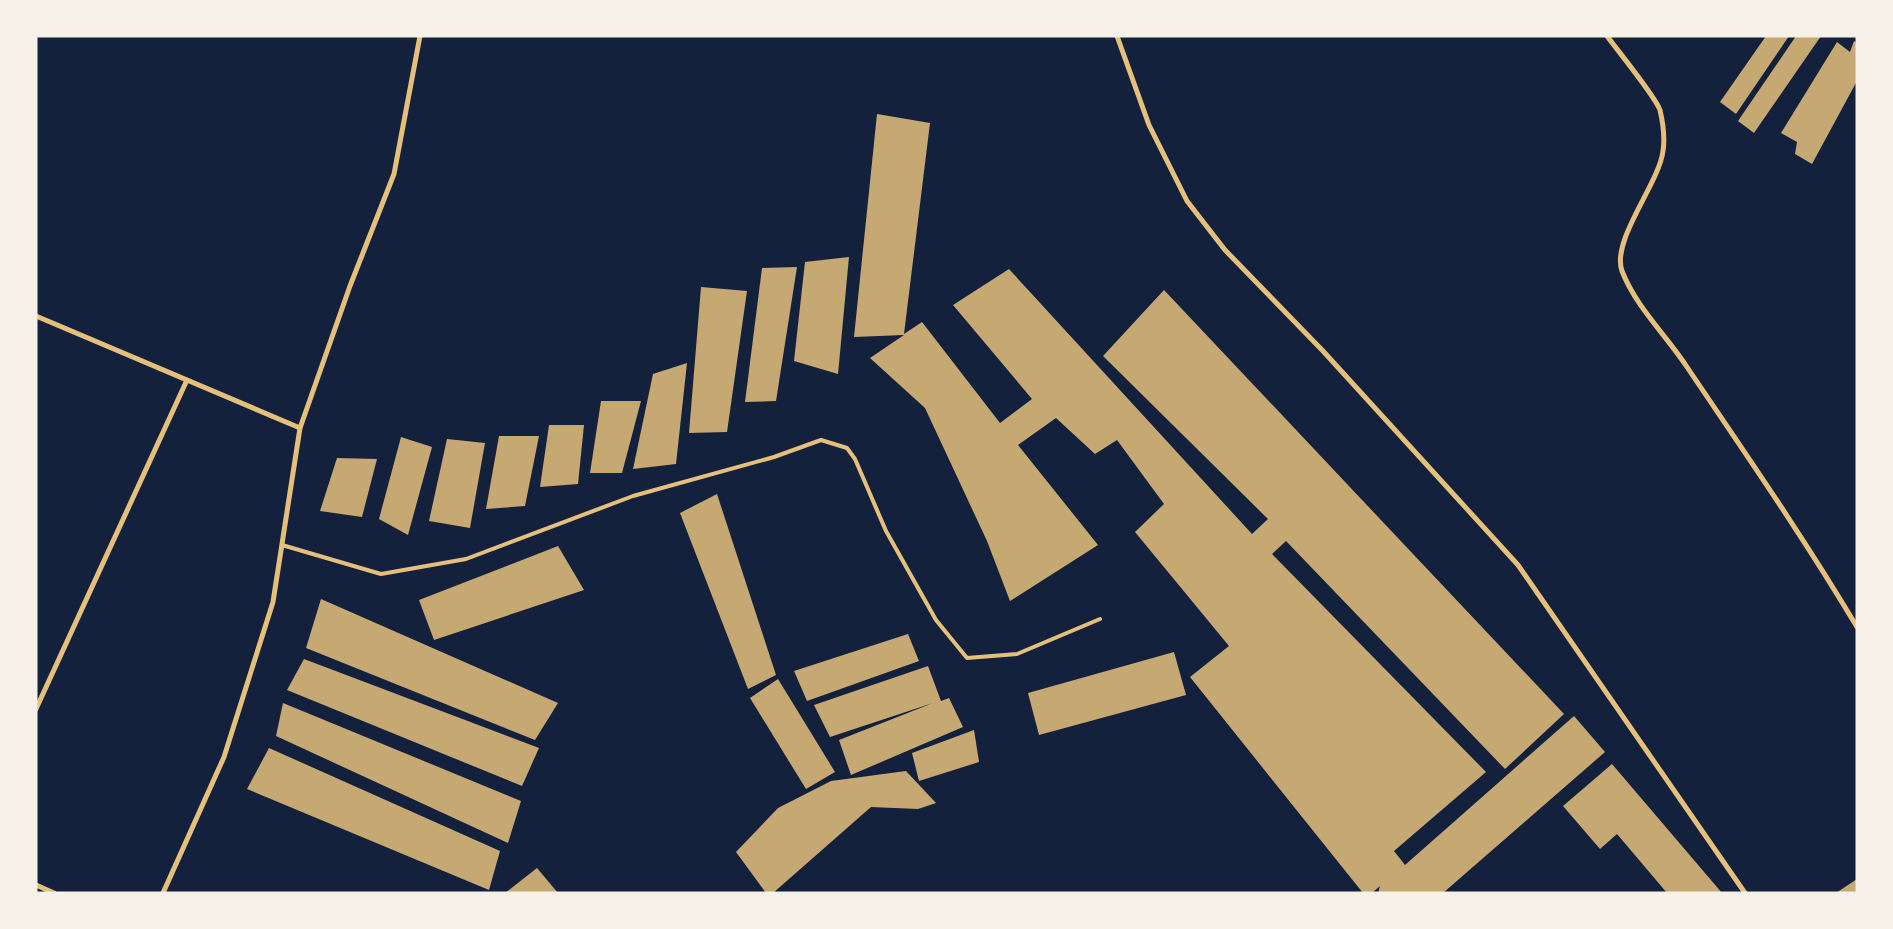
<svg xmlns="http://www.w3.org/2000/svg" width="1893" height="929" font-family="'Noto Serif',serif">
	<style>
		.building { fill: #c6a872 }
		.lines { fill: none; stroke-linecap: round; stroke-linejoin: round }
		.service { stroke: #e5c07b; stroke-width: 4 }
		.minor { stroke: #e5c07b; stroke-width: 5 }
	</style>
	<rect width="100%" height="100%" fill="#14213d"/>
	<!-- building -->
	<g class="building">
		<polygon points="1766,36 1789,36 1736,114 1720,102"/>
		<polygon points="1796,36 1821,36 1754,133 1738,121"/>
		<polygon points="1854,41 1857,43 1857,81 1812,164 1795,154 1797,142 1781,133 1837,42 1850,52"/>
		<polygon points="877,114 930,123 904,334 922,322 1000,423 1032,399 953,305 1009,269 1252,534 1268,519 1103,356 1164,290 1564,714 1505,769 1286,541 1272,554 1486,772 1394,851 1405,865 1574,716 1605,752 1443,893 1378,893 1380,886 1372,893 1363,893 1190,677 1229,646 1135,532 1164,504 1117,440 1095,454 1056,418 1018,445 1098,545 1010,601 987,541 925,408 870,358 904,335 854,337"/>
		<polygon points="849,257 838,374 794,361 805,262"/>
		<polygon points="797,267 776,401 745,402 762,268"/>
		<polygon points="701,287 747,291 727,432 689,433"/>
		<polygon points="687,363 676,464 633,469 653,374"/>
		<polygon points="601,401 641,401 622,473 590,473"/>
		<polygon points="549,425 584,425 578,484 540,487"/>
		<polygon points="499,436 539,436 525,506 486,509"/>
		<polygon points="401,437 432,447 408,535 379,519"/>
		<polygon points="447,439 485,443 470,528 429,521"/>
		<polygon points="337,458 377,459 362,517 320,511"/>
		<polygon points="717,494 776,675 748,689 680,513"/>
		<polygon points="558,546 584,590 434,640 419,600"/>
		<polygon points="321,599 558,703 535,740 306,648"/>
		<polygon points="908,634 919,661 807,701 794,671"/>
		<polygon points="1174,652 1186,695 1039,735 1028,693"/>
		<polygon points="304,659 539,748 522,786 287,690"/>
		<polygon points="928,666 941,701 949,698 963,727 851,775 839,740 933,703 830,737 814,705"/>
		<polygon points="778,679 835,772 806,789 750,698"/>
		<polygon points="283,703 521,801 508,843 276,736"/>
		<polygon points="974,730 979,762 919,781 912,753"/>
		<polygon points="269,748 500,851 489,890 247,789"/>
		<polygon points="1612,764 1722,893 1667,893 1617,834 1600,849 1563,806"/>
		<polygon points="906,771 936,803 918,809 871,807 773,893 766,893 736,852 778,808 831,781"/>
		<polygon points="537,868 558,893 505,893"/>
		<polygon points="1857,879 1857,893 1836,893"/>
	</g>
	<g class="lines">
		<!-- service -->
		<polyline class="service" points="282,545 381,574 466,559 633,496 774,457 821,440 847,448 855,459 886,531 936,620 967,658 1017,654 1100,619"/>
		<!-- minor -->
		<g class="minor">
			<polyline points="1117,36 1149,125 1187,201 1225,250 1323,351 1518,565 1745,893"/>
			<path d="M1607 36C1618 51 1655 96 1660 110 1663 123 1665 138 1663 151 1659 184 1611 240 1622 271 1636 307 1666 335 1687 367 1745 453 1804 538 1857 627"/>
			<polyline points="36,316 300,428"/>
			<polyline points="36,709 187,380"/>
			<polyline points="36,885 54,893"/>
			<polyline points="163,893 224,757 273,602 300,428 350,286 394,174 420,36"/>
		</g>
	</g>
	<!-- border -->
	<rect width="1893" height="929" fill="none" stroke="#f6f1e7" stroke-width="75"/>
</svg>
